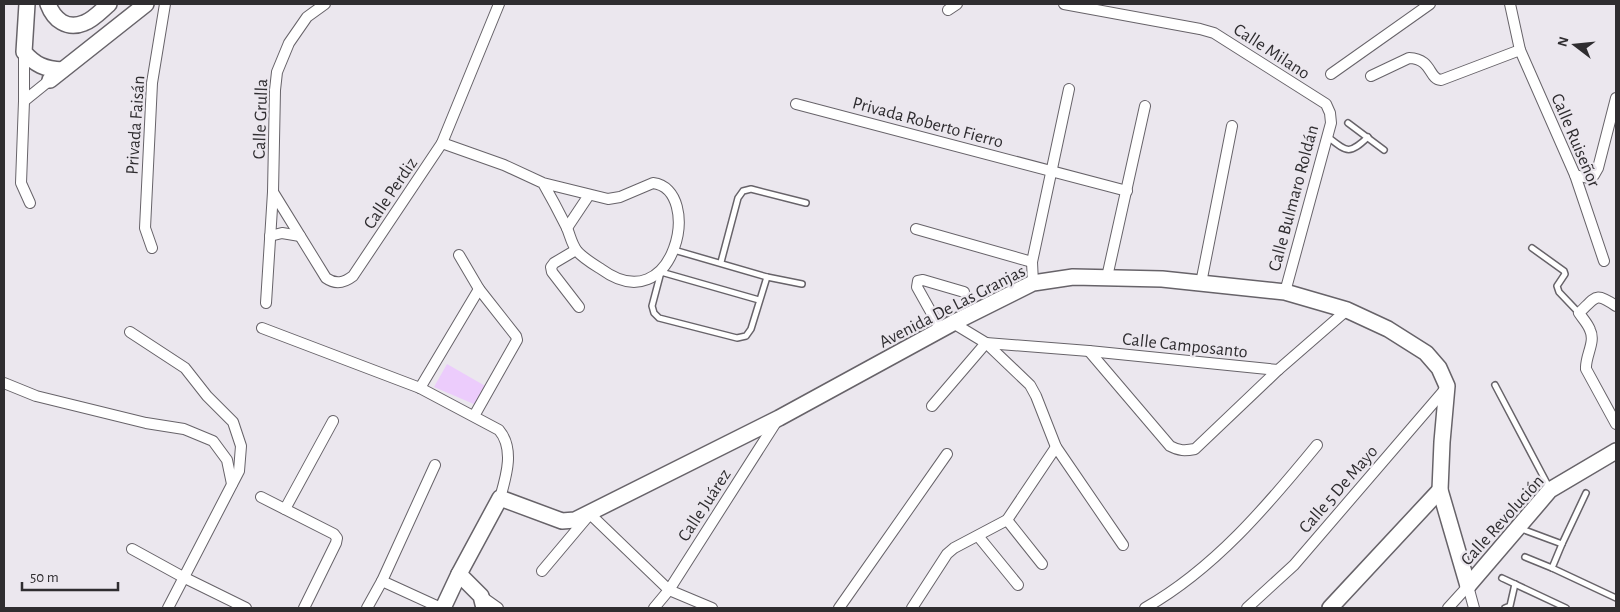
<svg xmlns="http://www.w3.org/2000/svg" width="1620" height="612" font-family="'Alegreya Sans',sans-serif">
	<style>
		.green { fill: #ecccfc }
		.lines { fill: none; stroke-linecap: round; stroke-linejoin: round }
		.lane-casing { stroke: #676369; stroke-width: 8 }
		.street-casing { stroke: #676369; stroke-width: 12 }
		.secondary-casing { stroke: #676369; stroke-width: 18 }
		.lane { stroke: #fff; stroke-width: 5 }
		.street { stroke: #fff; stroke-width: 10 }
		.secondary { stroke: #fff; stroke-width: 15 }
		.labels { text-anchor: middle; stroke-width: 4.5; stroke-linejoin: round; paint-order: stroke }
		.street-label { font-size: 18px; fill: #2f2d30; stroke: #ebe7ee }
	</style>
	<rect width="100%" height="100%" fill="#ebe7ee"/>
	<!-- green -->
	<polygon class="green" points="447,364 487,387 476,405 434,387"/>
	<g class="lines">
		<defs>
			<g id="lane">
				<polyline points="1348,123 1384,150"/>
				<path d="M1328 137C1347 152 1349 155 1368 137"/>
				<polyline points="1532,248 1564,271 1565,274 1557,286 1559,292 1579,313"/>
				<polyline points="674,250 767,277 802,284"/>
				<polyline points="721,262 738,198 743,191 751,189 806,203"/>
				<polyline points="759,300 661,272 652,306 654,313 659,318 737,338 746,336 751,329 767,277"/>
				<polyline points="1495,385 1550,489"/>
				<polyline points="1519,528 1562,544 1586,493"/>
				<polyline points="1562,544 1552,568 1616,598"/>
				<polyline points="1525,557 1552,568"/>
				<polyline points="1502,578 1566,608"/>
				<polyline points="1505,608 1510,606 1515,584"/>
			</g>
			<g id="street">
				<polyline points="1064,4 1200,29 1214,33 1326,104 1330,113 1331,123 1285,292"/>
				<polyline points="1510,4 1520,50 1575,175 1604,261"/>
				<polyline points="948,10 957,4"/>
				<polyline points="24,52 24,101 21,183 30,203"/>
				<polyline points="1331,74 1430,4"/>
				<path d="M1371 76 1409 58C1433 59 1428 79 1441 80L1520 50"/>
				<polyline points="24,101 50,80"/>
				<polyline points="796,104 1127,191"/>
				<path d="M442 143 504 165 543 183 608 199 620 197 653 183C704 189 675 323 601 269 593 264 583 258 577 251 571 243 570 234 566 226 559 212 551 197 543 183"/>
				<polyline points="1575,175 1588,178 1594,175 1598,168 1616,98"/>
				<path d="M273 192 326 278C336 285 344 283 353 276L442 143 499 4"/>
				<polyline points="567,228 589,195"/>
				<polyline points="916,229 1032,262"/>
				<polyline points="270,236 282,233 300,236"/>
				<polyline points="152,248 145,228 152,83 165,4"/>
				<polyline points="576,250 554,263 551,267 552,272 579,307"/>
				<polyline points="459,255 479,289 516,336 517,340 474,416"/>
				<polyline points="1107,277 1145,106"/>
				<polyline points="1033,283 1032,262 1069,89"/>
				<polyline points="1201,283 1232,126"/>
				<polyline points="266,303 273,192 275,90 277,72 289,43 307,17 325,4"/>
				<path d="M1616 306C1595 291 1596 297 1579 313 1583 319 1588 324 1590 330 1596 342 1585 356 1586 369L1616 424"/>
				<polyline points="953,323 986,343 1030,385 1036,396 1056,447 1123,545"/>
				<path d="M262 328 420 388 499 430C515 449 506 477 500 498"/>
				<polyline points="941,330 917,287 918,281 923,280 964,292"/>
				<polyline points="130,332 185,368 207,396 233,422 241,446 239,471 168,608"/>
				<path d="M1089 351 1170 446C1179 451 1185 451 1195 449L1278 370 1347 310"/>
				<polyline points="4,383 36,396 146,423 184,429 213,441 227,460 232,484"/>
				<polyline points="420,388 479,289"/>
				<polyline points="932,406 986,343 1089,351 1278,370"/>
				<polyline points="435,465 382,581 441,608"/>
				<polyline points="261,497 334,534 337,538 336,543 304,608"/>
				<polyline points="285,509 333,421"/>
				<polyline points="1007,520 1042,564"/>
				<polyline points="978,536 1018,585"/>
				<polyline points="132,549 183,577 246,608"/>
				<polyline points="542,571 590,514 669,590 712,608"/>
				<polyline points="1468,586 1474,608"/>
				<polyline points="481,596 498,608"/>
				<polyline points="367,608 382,581"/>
				<polyline points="654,608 669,590 778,419"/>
				<polyline points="839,608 947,454"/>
				<polyline points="912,608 947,554 954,548 1007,520 1056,447"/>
				<path d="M1145 608C1214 569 1267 506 1317 445"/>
				<polyline points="1247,608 1294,565 1447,387"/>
				<polyline points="1448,608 1468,586"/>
			</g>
			<g id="secondary">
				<path d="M27 4 24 52C35 65 45 69 62 70"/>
				<path d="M48 4C54 20 67 30 84 23 93 20 102 10 109 4"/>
				<polyline points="50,80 146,4"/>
				<polyline points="459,574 481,596 484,608"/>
				<polyline points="1468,586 1550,490 1616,451"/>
				<polyline points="443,608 459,574 500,498 562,521 575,520 779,418 953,323 1033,283 1073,277 1162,279 1285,292 1347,310 1388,329 1426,353 1439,368 1447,386 1442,442 1440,490 1468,586"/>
				<polyline points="1330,608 1440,490"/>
			</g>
		</defs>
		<!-- lane casing -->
		<use href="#lane" class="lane-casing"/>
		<!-- street casing -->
		<use href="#street" class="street-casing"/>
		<!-- secondary casing -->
		<use href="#secondary" class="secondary-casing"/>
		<!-- lane -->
		<use href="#lane" class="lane"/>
		<!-- street -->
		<use href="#street" class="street"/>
		<!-- secondary -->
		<use href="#secondary" class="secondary"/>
	</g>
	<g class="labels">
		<!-- street labels -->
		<g class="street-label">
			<text transform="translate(1272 51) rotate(33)" y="6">Calle Milano</text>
			<text transform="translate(260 119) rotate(-88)" y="6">Calle Grulla</text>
			<text transform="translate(928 122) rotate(15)" y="6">Privada Roberto Fierro</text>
			<text transform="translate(135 125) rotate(-86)" y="6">Privada Faisán</text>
			<text transform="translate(1576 140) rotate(67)" y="6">Calle Ruiseñor</text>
			<text transform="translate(390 193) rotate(-56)" y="6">Calle Perdiz</text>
			<text transform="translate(1293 198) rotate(-75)" y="6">Calle Bulmaro Roldán</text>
			<text transform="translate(952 306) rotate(-27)" y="6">Avenida De Las Granjas</text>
			<text transform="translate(1185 345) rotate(6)" y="6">Calle Camposanto</text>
			<text transform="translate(1338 489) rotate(-49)" y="6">Calle 5 De Mayo</text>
			<text transform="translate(704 505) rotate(-57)" y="6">Calle Juárez</text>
			<text transform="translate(1502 520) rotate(-48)" y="6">Calle Revolución</text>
		</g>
	</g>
	<!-- border -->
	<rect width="1620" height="612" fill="none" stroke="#2f2d30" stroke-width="10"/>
	<!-- north arrow -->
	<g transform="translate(1575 45) rotate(286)" stroke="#ebe7ee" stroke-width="4" paint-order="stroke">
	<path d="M0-4L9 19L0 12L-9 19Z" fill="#2f2d30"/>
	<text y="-8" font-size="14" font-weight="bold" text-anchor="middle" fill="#2f2d30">N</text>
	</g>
	<!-- scale -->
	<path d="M22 582v8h96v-8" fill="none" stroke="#2f2d30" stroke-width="2.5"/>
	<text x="30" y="582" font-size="15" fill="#2f2d30" stroke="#ebe7ee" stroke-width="4" paint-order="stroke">50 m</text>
</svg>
